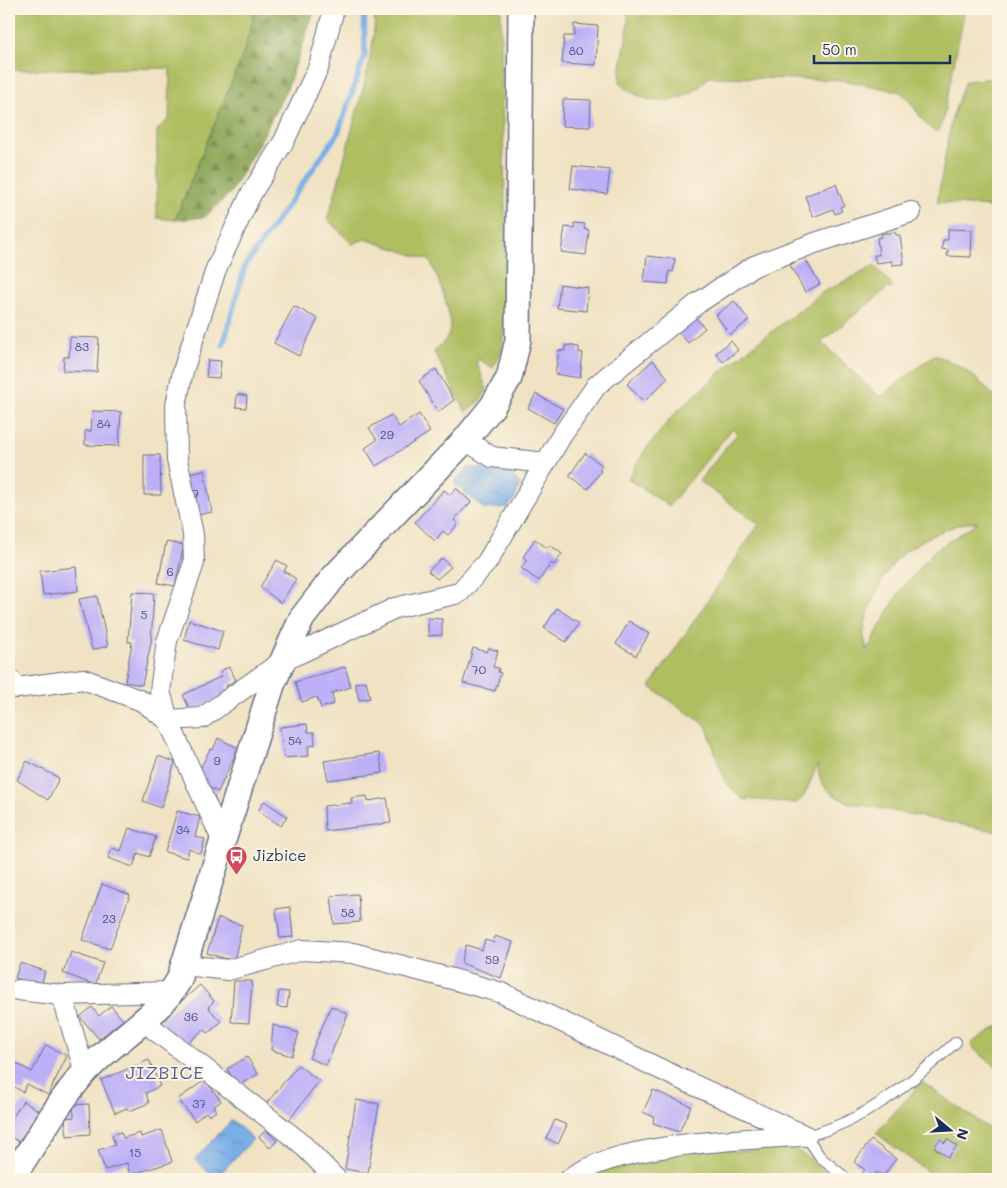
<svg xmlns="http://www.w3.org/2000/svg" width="1007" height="1188" font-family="Mali,sans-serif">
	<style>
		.green { fill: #afbe61; stroke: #657660; fill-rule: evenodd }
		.forest { fill: url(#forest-firs); stroke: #536a5a }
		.water { fill: url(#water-ripples); stroke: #4a6ea2 }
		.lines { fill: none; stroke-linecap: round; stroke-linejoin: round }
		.stream { stroke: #7aaee7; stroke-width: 5.5 }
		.building { fill: #bcaff8 }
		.service-casing { stroke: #666e81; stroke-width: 12 }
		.minor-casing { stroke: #666e81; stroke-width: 22 }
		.tertiary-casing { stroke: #666e81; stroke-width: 28 }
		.service { stroke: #fff; stroke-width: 10 }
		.minor { stroke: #fff; stroke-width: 20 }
		.tertiary { stroke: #fff; stroke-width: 25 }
		.labels { text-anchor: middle; stroke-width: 4; stroke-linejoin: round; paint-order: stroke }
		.number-label { font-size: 12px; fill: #434f84 }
		.poi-label { font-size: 15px; fill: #1b2f5e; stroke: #fcf5e5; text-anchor: start }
		.quarter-label { font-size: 18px; letter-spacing: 1px; fill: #535c94; stroke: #fcf5e5 }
	</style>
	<defs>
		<pattern id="forest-firs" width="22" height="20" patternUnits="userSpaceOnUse" patternTransform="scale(1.25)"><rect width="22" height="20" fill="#8ba557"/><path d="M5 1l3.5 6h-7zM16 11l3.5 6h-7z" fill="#71874b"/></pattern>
		<pattern id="water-ripples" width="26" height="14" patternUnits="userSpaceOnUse" patternTransform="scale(1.25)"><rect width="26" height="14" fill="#7aaee7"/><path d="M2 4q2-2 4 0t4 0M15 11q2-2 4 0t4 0" fill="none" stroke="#638ebe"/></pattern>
	</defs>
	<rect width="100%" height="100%" fill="#fcf5e5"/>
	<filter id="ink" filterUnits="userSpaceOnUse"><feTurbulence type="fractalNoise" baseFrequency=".02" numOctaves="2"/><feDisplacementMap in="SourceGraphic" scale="10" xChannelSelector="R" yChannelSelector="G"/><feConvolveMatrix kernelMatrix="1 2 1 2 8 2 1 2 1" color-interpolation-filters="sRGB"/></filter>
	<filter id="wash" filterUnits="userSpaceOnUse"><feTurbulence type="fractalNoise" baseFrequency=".0096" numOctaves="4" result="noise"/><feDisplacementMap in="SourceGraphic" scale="20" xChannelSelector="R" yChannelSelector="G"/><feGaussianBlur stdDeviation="1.12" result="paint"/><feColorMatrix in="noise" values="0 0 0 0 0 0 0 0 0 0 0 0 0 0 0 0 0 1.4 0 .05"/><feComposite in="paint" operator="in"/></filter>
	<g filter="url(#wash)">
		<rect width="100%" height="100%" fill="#f0e2c3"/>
		<!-- green -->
		<g class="green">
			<polygon points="9,9 255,9 245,49 175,220 157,218 157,130 169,119 170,68 9,70"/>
			<path d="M375 9H501C500 122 511 237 502 351L493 368 480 360 476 361 487 390 480 401 466 412 434 352C438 347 446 341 449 334 455 321 437 273 429 260L365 239 352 244 327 219C337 191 343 162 351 133 362 92 375 52 375 9Z"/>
			<path d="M627 9H965L943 120 939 131H934C919 121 915 103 900 92L843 80 709 77C685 106 648 110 620 83 619 62 632 27 627 9Z"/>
			<polygon points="998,78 998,208 937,202 952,118 965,81"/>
			<path d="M875 266 893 287 890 289 888 288 821 342 880 397 934 355C962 363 979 380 998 400V832L847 802C829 794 818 785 818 764L804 796 797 803 743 799 725 782 706 725 650 687 759 524 699 481 737 434 732 429 669 506 628 479 645 450 676 412 730 364 823 292ZM969 522H978L934 551 899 592 867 650C866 644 863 637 864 631 867 606 886 566 906 551 924 538 948 527 969 522Z"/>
			<polygon points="998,1026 998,1068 975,1050 971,1043"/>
			<polygon points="922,1082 998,1135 998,1179 937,1179 876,1133"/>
			<path d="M719 1148C744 1156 764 1145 788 1148 805 1151 820 1169 833 1179H604L592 1172 623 1163Z"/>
		</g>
		<!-- forest -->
		<polygon class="forest" points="255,9 315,9 287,88 260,141 230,193 205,217 175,220 245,49"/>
		<!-- water -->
		<g class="water">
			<polygon points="469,467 511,474 520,484 514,500 508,507 484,509 454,483"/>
			<polygon points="232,1120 253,1139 215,1179 195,1159"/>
		</g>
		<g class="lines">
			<!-- stream -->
			<polyline class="stream" points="223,345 245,266 338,133 365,55 364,9"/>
		</g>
		<g id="blocks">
			<!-- building -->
			<g class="building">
				<polygon points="574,24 598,26 596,65 562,63 564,36 574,36"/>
				<polygon points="563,99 591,100 590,127 562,126"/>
				<polygon points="573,166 610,170 607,194 570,189"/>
				<polygon points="836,184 844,205 840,207 842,211 835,214 833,209 813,217 805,196"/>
				<polygon points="574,223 585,224 584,229 589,230 586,255 561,252 565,227 574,228"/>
				<polygon points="948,229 972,230 971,257 947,256 948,250 942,249 943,240 948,240"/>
				<polygon points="895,232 896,235 900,235 904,264 892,265 892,261 876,263 874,255 879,255 877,238 881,237 881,234"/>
				<polygon points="647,256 675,259 673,272 669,271 668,284 644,282"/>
				<polygon points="804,257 820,284 805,292 790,265"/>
				<polygon points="560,284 588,288 586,311 557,308"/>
				<polygon points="734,301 749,320 730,335 716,315"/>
				<polygon points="294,306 318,319 299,356 274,343"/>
				<polygon points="693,315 705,328 688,343 676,330"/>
				<polygon points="70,337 99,338 97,372 63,371 64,357 69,357"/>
				<polygon points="731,341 738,350 723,362 716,353"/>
				<polygon points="566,345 579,347 579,352 583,353 580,378 555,374 559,350 565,351"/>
				<polygon points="208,360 221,361 219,378 206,377"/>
				<polygon points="653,360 668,378 644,402 627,384"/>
				<polygon points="436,369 454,400 438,412 419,381"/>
				<polygon points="237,394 247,396 246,408 236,407"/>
				<polygon points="536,394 563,409 554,423 528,408"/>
				<polygon points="92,411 121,412 119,446 85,445 85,431 91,431"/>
				<polygon points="419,414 430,432 376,466 365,448 377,440 369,428 391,415 399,427"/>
				<polygon points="585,453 602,465 599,469 601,471 588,489 569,476"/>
				<polygon points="144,455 160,455 161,495 144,495"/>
				<polygon points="204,470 212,512 192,516 184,474"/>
				<polygon points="456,488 471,502 454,520 458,524 448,535 443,531 435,541 415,522 444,490 450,495"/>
				<polygon points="535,539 547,548 550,545 562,554 554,565 551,563 539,581 521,568 527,560 523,557"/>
				<polygon points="166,542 184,545 175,586 158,583"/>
				<polygon points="442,558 451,567 437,579 428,571"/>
				<polygon points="277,560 287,566 284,571 296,579 281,603 260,587"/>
				<polygon points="76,567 78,591 43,595 40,571"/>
				<polygon points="132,592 154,593 151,643 142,685 125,682 132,642 128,642"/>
				<polygon points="97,596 108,646 92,650 79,599"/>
				<polygon points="557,608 579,623 566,642 544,628"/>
				<polygon points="428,618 442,619 442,635 428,636"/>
				<polygon points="189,620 223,631 218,650 184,640"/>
				<polygon points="629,621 649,634 636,656 616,644"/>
				<polygon points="473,648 487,652 489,648 498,651 493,667 499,668 498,672 501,673 495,691 463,683"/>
				<polygon points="229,667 236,680 226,686 230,693 191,712 183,695 222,676 220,671"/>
				<polygon points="345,667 351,687 332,693 334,704 321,708 317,697 302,702 295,682"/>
				<polygon points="366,681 370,698 359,700 355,683"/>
				<polygon points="307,724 308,732 314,732 315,745 308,746 309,756 284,758 280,727"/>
				<polygon points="218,738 238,748 218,792 198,782 198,773 210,749 213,750"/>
				<polygon points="379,753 383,773 328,780 324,761"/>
				<polygon points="158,756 175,762 161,808 143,801"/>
				<polygon points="27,761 59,778 48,800 17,780"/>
				<polygon points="367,796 368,801 387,798 391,823 325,831 324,806 352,803 351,798"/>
				<polygon points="264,801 287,816 281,826 258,811"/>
				<polygon points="177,811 200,817 195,837 205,839 201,854 189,849 187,858 165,852"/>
				<polygon points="129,828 156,837 149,857 138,853 133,867 108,858 112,848 121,851"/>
				<polygon points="102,884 130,895 110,949 82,940"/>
				<polygon points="358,894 360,922 334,924 331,896"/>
				<polygon points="290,907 293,937 280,938 276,909"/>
				<polygon points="218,918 242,925 234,961 207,953"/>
				<polygon points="495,936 513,942 501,978 461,963 466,945 482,950 485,940 494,943"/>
				<polygon points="71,952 103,963 95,985 63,973"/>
				<polygon points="20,963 45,971 41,986 15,978"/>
				<polygon points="234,981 252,981 249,1023 231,1022"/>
				<polygon points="200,985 214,1001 208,1007 221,1022 208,1033 204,1029 187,1044 179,1035 176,1038 160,1020"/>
				<polygon points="279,991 289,992 287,1008 277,1007"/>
				<polygon points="111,1006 123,1020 99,1039 80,1017 92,1007 99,1016"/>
				<polygon points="331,1006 348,1014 326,1065 309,1058"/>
				<polygon points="273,1025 299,1033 292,1056 271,1050"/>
				<polygon points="46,1045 67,1056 48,1095 27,1084 23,1092 9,1084 9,1072 14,1062 32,1072"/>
				<polygon points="247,1057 258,1074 238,1086 227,1069"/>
				<polygon points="149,1060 160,1086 146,1093 149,1103 129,1111 127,1108 115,1113 101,1080"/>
				<polygon points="298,1065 319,1081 289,1120 266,1104"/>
				<polygon points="205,1080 221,1101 213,1107 216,1111 209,1116 206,1112 195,1121 178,1099"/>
				<polygon points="653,1090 691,1106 679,1132 653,1123 654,1117 643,1112"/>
				<polygon points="356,1100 379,1104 368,1173 345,1169"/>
				<polygon points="23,1101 42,1113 23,1144 9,1136 9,1123"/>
				<polygon points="89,1104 90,1134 67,1136 65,1118 74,1117 73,1105"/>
				<polygon points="555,1120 567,1125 558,1144 546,1138"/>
				<polygon points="162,1130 172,1162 130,1175 127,1163 105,1170 98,1150 115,1145 112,1135 121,1132 123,1138 140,1133 141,1137"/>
				<polygon points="266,1130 277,1141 270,1148 259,1137"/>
				<polygon points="940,1139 945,1143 947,1139 957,1146 948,1157 934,1147"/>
				<polygon points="871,1140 896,1159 883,1176 877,1172 870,1179 862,1173 865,1170 854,1162"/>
			</g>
		</g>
	</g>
	<g filter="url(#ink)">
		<use href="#blocks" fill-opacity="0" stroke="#666e81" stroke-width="1"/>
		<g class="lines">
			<defs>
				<path id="service" d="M847 1179 821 1158 806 1136C866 1121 911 1083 956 1042"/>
				<g id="minor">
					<polyline points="465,440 492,457 545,463"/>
					<polyline points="9,678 17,688 83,679 142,701 168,720 202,718 281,662 395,608 459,593 487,562 562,435 597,385 698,303 754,266 815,243 911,212"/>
					<polyline points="222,840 168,720 160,691 167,641 194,563 193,534 177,460 176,405 183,371 216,269 251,194 284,141 319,66 334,9"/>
					<polyline points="185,965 228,970 302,950 353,953 456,980 502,993 683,1080 806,1136"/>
					<polyline points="18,990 62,995 171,992"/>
					<polyline points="62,995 85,1073"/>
					<polyline points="142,1020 301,1143 336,1179"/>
					<path d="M570 1179C614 1143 744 1139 801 1136"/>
				</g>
				<path id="tertiary" d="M11 1179C35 1144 56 1105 84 1073 114 1040 157 1018 179 980L272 685 302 618 333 578 465 440 492 407 509 378 518 340 521 9"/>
			</defs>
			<!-- service casing -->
			<use href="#service" class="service-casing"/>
			<!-- minor casing -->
			<use href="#minor" class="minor-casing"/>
			<!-- tertiary casing -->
			<use href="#tertiary" class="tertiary-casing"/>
			<!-- service -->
			<use href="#service" class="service"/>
			<!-- minor -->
			<use href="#minor" class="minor"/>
			<!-- tertiary -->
			<use href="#tertiary" class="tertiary"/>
		</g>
	</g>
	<!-- icons -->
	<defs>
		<symbol id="bus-pin" viewBox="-11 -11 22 30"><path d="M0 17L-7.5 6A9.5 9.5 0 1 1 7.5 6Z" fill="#d1495b" stroke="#fcf5e5"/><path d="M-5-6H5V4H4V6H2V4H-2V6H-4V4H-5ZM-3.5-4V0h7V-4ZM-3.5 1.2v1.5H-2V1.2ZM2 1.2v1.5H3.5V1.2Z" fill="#fff"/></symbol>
	</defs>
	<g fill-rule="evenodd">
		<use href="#bus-pin" x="224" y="844" width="25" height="34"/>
	</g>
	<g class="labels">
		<!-- number labels -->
		<g class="number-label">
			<text x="576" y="55">80</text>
			<text x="82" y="351">83</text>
			<text x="104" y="428">84</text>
			<text x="387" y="439">29</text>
			<text x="196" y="498">7</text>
			<text x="170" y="576">6</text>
			<text x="144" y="619">5</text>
			<text x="479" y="674">70</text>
			<text x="295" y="745">54</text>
			<text x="217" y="765">9</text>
			<text x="183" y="834">34</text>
			<text x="348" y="917">58</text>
			<text x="109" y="923">23</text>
			<text x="492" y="964">59</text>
			<text x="191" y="1021">36</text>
			<text x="199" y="1108">37</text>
			<text x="135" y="1157">15</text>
		</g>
		<!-- poi labels -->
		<g class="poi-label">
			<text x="253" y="861">Jizbice</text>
		</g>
		<!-- quarter labels -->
		<g class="quarter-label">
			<text x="165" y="1079">JIZBICE</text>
		</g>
	</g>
	<!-- margin -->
	<rect width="1007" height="1188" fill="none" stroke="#fcf5e5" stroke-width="30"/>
	<!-- north arrow -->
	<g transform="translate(950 1130) rotate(108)" stroke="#fcf5e5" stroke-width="4" paint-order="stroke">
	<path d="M0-4L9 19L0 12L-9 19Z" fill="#1b2f5e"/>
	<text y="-8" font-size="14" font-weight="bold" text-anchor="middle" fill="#1b2f5e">N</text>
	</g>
	<!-- scale -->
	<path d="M814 55v8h136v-8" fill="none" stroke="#1b2f5e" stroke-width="2.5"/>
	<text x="822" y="55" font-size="15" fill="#1b2f5e" stroke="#fcf5e5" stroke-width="4" paint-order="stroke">50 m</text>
</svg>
